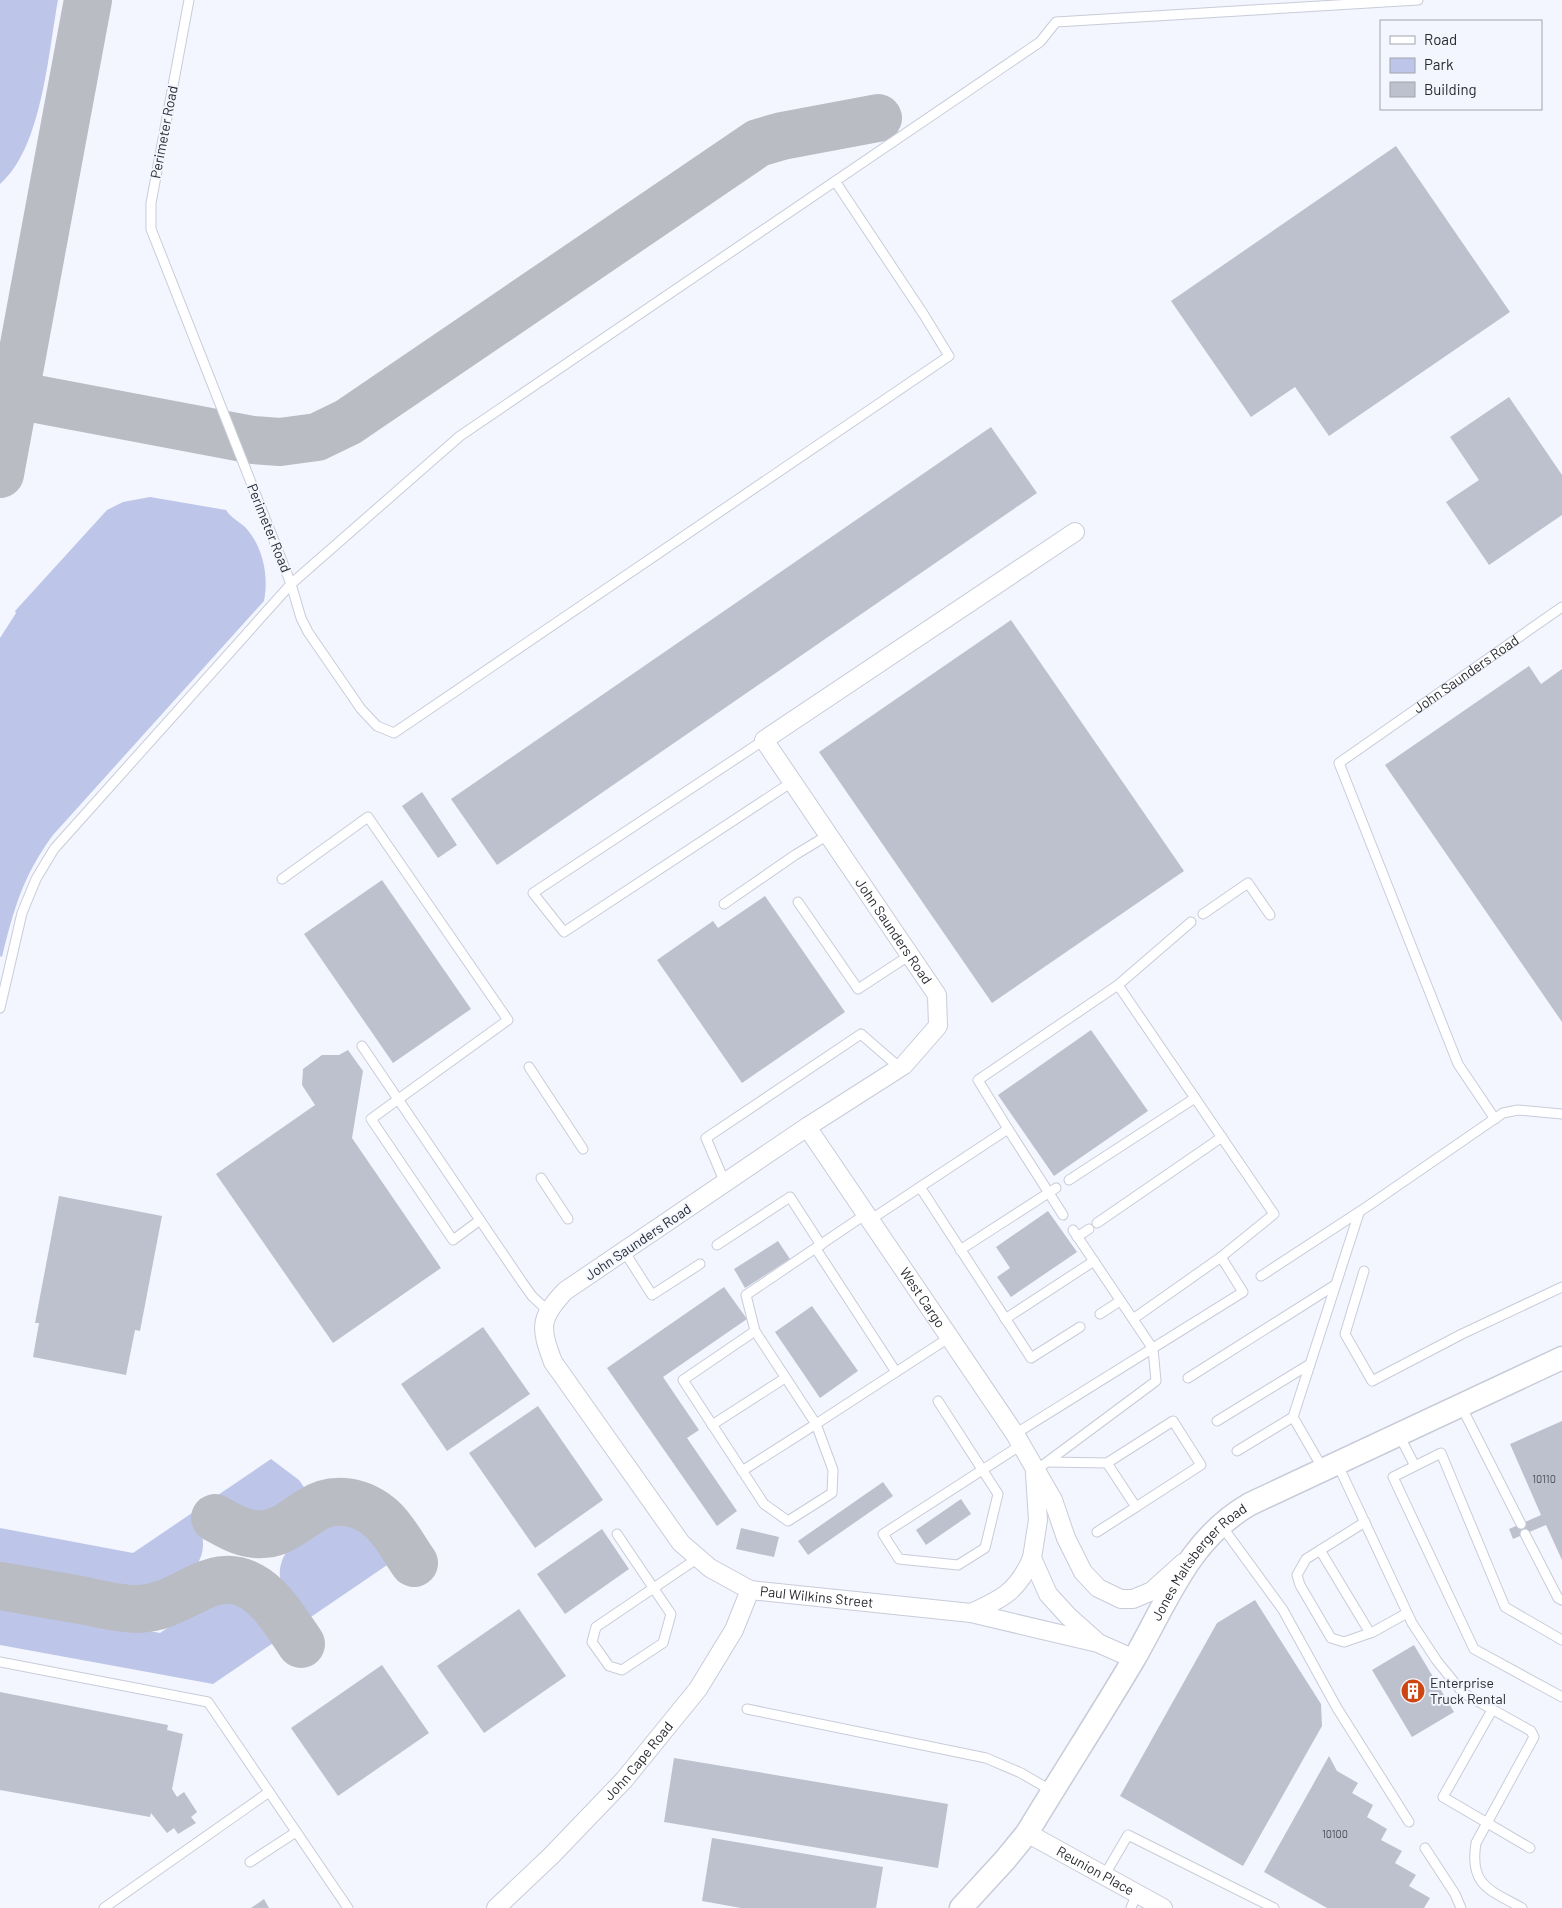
<svg xmlns="http://www.w3.org/2000/svg" width="1562" height="1908" font-family="Barlow,sans-serif">
	<style>
		.green { fill: #bdc6e9 }
		.lines { fill: none; stroke-linecap: round; stroke-linejoin: round }
		.taxiway { stroke: #babcc4; stroke-width: 48 }
		.building { fill: #bdc1ce }
		.service-casing { stroke: #c8ccd9; stroke-width: 11 }
		.minor-casing { stroke: #c8ccd9; stroke-width: 20 }
		.tertiary-casing { stroke: #c8ccd9; stroke-width: 25 }
		.service { stroke: #fff; stroke-width: 9 }
		.minor { stroke: #fff; stroke-width: 18 }
		.tertiary { stroke: #fff; stroke-width: 22 }
		.labels { text-anchor: middle; stroke-width: 4; stroke-linejoin: round; paint-order: stroke }
		.number-label { font-size: 11px; fill: #4d5057 }
		.street-label { font-size: 14px; fill: #282a2f; stroke: #f3f6fe }
		.poi-label { font-size: 14px; fill: #282a2f; stroke: #f3f6fe; text-anchor: start }
	</style>
	<rect width="100%" height="100%" fill="#f3f6fe"/>
	<!-- green -->
	<g class="green">
		<path d="M0 0H58C48 54 42 148 0 184Z"/>
		<path d="M150 497 226 510C230 517 240 522 246 528 263 547 269 576 264 601L53 835C23 876 14 908 2 957L0 956V638L16 613 15 611 107 510 123 502Z"/>
		<path d="M271 1459 299 1480 308 1493C275 1516 249 1536 218 1495Z"/>
		<path d="M192 1513C226 1564 175 1594 128 1593L0 1572V1528L133 1553Z"/>
		<path d="M349 1518C371 1525 382 1541 393 1561L305 1621C299 1612 289 1603 284 1593 265 1549 314 1523 349 1518Z"/>
		<path d="M228 1596C259 1603 262 1615 279 1639L213 1684 0 1645V1602L160 1633 207 1601Z"/>
	</g>
	<g class="lines">
		<!-- taxiway -->
		<g class="taxiway">
			<polyline points="15,395 253,440 280,442 317,437 348,422 758,143 782,136 878,118"/>
			<polyline points="0,474 88,0"/>
			<path d="M215 1518C231 1527 246 1536 265 1534 284 1532 296 1519 312 1510 335 1495 363 1502 382 1519 395 1531 404 1549 414 1563"/>
			<path d="M0 1586C29 1591 57 1596 86 1601 103 1605 121 1609 138 1609 162 1608 177 1598 198 1588 250 1561 276 1607 301 1644"/>
		</g>
	</g>
	<!-- building -->
	<g class="building">
		<polygon points="1396,146 1510,312 1329,436 1295,387 1251,417 1171,301"/>
		<polygon points="1509,397 1562,475 1562,515 1489,565 1446,502 1479,480 1450,437"/>
		<polygon points="991,427 1037,493 497,865 451,799"/>
		<polygon points="1011,620 1184,871 992,1003 819,752"/>
		<polygon points="1529,666 1541,684 1562,669 1562,1022 1385,765"/>
		<polygon points="422,792 457,845 438,858 402,806"/>
		<polygon points="382,880 471,1009 393,1063 304,934"/>
		<polygon points="765,896 845,1012 742,1083 657,960 713,921 718,928"/>
		<polygon points="1091,1030 1148,1111 1054,1176 998,1095"/>
		<polygon points="348,1050 363,1071 352,1138 441,1268 333,1343 216,1174 315,1105 302,1085 303,1069 322,1055 339,1055"/>
		<polygon points="59,1196 162,1216 140,1331 135,1330 126,1375 33,1357 39,1323 35,1323"/>
		<polygon points="1048,1211 1077,1252 1011,1297 997,1277 1010,1268 996,1247"/>
		<polygon points="778,1241 790,1259 745,1288 734,1269"/>
		<polygon points="724,1287 747,1319 663,1377 699,1430 687,1438 737,1511 717,1526 607,1368"/>
		<polygon points="812,1306 858,1371 820,1398 775,1332"/>
		<polygon points="483,1327 530,1394 447,1451 401,1384"/>
		<polygon points="538,1406 603,1500 535,1548 469,1453"/>
		<polygon points="1562,1421 1562,1560 1546,1525 1513,1539 1509,1529 1541,1515 1510,1444"/>
		<polygon points="883,1482 893,1496 808,1555 798,1541"/>
		<polygon points="961,1499 971,1514 926,1545 916,1530"/>
		<polygon points="741,1528 779,1537 774,1557 736,1549"/>
		<polygon points="602,1529 629,1569 565,1614 537,1574"/>
		<polygon points="1255,1600 1321,1704 1322,1726 1243,1866 1120,1796 1217,1623"/>
		<polygon points="519,1609 566,1676 484,1733 437,1666"/>
		<polygon points="1414,1645 1454,1712 1412,1737 1372,1670"/>
		<polygon points="382,1665 429,1733 338,1796 291,1728"/>
		<polygon points="0,1692 168,1725 167,1730 183,1734 172,1789 177,1797 184,1792 197,1812 191,1817 196,1823 178,1834 174,1828 167,1833 151,1813 150,1817 0,1790"/>
		<polygon points="1329,1756 1337,1771 1358,1783 1352,1793 1373,1805 1367,1817 1387,1829 1381,1840 1402,1851 1395,1863 1416,1875 1409,1886 1430,1898 1424,1908 1327,1908 1264,1872"/>
		<polygon points="674,1758 948,1804 938,1868 664,1822"/>
		<polygon points="712,1838 883,1867 876,1908 741,1908 702,1901"/>
		<polygon points="264,1899 269,1908 251,1908"/>
	</g>
	<g class="lines">
		<defs>
			<g id="service">
				<polyline points="835,181 924,315 949,356 394,733 377,726 361,709 308,632 301,618 291,584 460,436 1040,42 1056,22 1418,0"/>
				<polyline points="764,740 533,893 564,932 792,782"/>
				<polyline points="282,879 368,817 508,1020 371,1119 453,1240 480,1220"/>
				<polyline points="798,902 858,989 910,955"/>
				<polyline points="724,904 795,855 828,835"/>
				<polyline points="1203,914 1248,883 1270,915"/>
				<polyline points="1118,985 1191,922"/>
				<polyline points="0,1008 22,913 36,879 54,849 291,584 151,229 151,203 189,0"/>
				<polyline points="362,1046 522,1282 532,1296 548,1311"/>
				<polyline points="529,1067 583,1149"/>
				<path id="s1" d="M1495 1119 1458 1064 1339 763 1562 607"/>
				<polyline points="1008,1129 978,1080 1118,985 1274,1214 1221,1257 1243,1292 1015,1434"/>
				<polyline points="541,1178 568,1219"/>
				<polyline points="1069,1180 1195,1098"/>
				<polyline points="725,1183 706,1138 861,1034 900,1068"/>
				<polyline points="920,1187 1031,1358 1080,1327"/>
				<polyline points="866,1214 746,1295 755,1331 816,1424 950,1337"/>
				<polyline points="870,1220 1008,1129 1063,1215"/>
				<polyline points="1097,1223 1222,1137"/>
				<polyline points="1077,1237 1089,1229"/>
				<polyline points="717,1245 790,1197 821,1245"/>
				<polyline points="816,1249 896,1372"/>
				<polyline points="960,1250 1056,1188"/>
				<polyline points="624,1251 652,1295 700,1264"/>
				<polyline points="1364,1271 1345,1334 1372,1381 1462,1334 1562,1287"/>
				<polyline points="1261,1276 1368,1206 1503,1113 1518,1110 1562,1114"/>
				<polyline points="1100,1314 1120,1301"/>
				<polyline points="1005,1319 1094,1261"/>
				<polyline points="1133,1319 1221,1257"/>
				<polyline points="1188,1378 1335,1285"/>
				<polyline points="938,1401 998,1494 985,1548 958,1565 899,1559 883,1534 1021,1445"/>
				<polyline points="1461,1406 1521,1524"/>
				<polygon points="1173,1421 1201,1465 1136,1507 1107,1463"/>
				<polyline points="1217,1421 1310,1364"/>
				<polyline points="712,1425 785,1378"/>
				<polyline points="1399,1435 1415,1466"/>
				<polyline points="1237,1451 1293,1417"/>
				<polyline points="1048,1462 1107,1463"/>
				<path d="M1337 1463 1412 1623 1437 1661 1463 1693 1531 1731 1534 1737 1476 1843C1469 1886 1490 1890 1522 1908"/>
				<polyline points="1323,1469 1293,1417 1359,1213"/>
				<polyline points="742,1471 816,1424 833,1470 832,1493 788,1521 764,1504 683,1380 755,1331"/>
				<polyline points="1035,1471 1156,1381 1153,1349 1073,1230"/>
				<polyline points="1365,1522 1306,1559 1297,1575 1300,1585 1331,1638 1344,1642 1373,1632 1407,1613"/>
				<polyline points="1221,1525 1283,1610 1337,1708 1409,1822"/>
				<polyline points="1097,1532 1136,1507"/>
				<polyline points="617,1534 671,1614 663,1643 622,1670 609,1666 592,1642 596,1627 698,1558"/>
				<polyline points="1525,1534 1558,1598 1562,1600"/>
				<polyline points="1320,1550 1370,1633"/>
				<polyline points="1562,1640 1505,1607 1441,1453 1393,1477 1474,1649 1562,1697"/>
				<polyline points="0,1662 208,1702 348,1908"/>
				<polyline points="747,1709 986,1758 1021,1773 1052,1791"/>
				<polyline points="1492,1710 1443,1797 1530,1848"/>
				<polyline points="1425,1848 1455,1894 1461,1908"/>
				<polyline points="250,1862 296,1832"/>
				<polyline points="1104,1876 1128,1835 1274,1908"/>
				<polyline points="104,1908 269,1792"/>
				<polyline points="1131,1908 1137,1893"/>
			</g>
			<g id="minor">
				<path id="s2" d="M1075 532 764 740 937 995 938 1026 904 1065 807 1127 565 1291C539 1319 540 1327 553 1362L681 1543 710 1568 750 1590 971 1613 1098 1643 1134 1659"/>
				<path id="s3" d="M807 1127 1015 1434 1053 1500 1066 1538 1083 1572 1098 1588 1121 1599H1133L1152 1591 1183 1563"/>
				<polyline points="1035,1474 1038,1520 1032,1558 1048,1594 1068,1616 1096,1641"/>
				<path d="M971 1613C1002 1599 1018 1591 1032 1558"/>
				<path id="s4" d="M1027 1833 1163 1908"/>
				<path id="s5" d="M496 1908 551 1856 624 1780 698 1689 734 1630 750 1590"/>
			</g>
			<g id="tertiary">
				<path id="s6" d="M961 1908 1005 1860 1027 1833C1062 1775 1099 1718 1134 1659 1168 1600 1189 1539 1250 1504L1562 1358"/>
			</g>
		</defs>
		<!-- service casing -->
		<use href="#service" class="service-casing"/>
		<!-- minor casing -->
		<use href="#minor" class="minor-casing"/>
		<!-- tertiary casing -->
		<use href="#tertiary" class="tertiary-casing"/>
		<!-- service -->
		<use href="#service" class="service"/>
		<!-- minor -->
		<use href="#minor" class="minor"/>
		<!-- tertiary -->
		<use href="#tertiary" class="tertiary"/>
	</g>
	<!-- icons -->
	<defs>
		<symbol id="building-disc" viewBox="-11 -11 22 22"><circle r="9.5" fill="#cd4611" stroke="#f3f6fe"/><path d="M-4-6H4V6H1V3H-1V6H-4ZM-2.5-4.3h1.7v1.8h-1.7ZM.8-4.3h1.7v1.8H.8ZM-2.5-1h1.7V.8h-1.7ZM.8-1h1.7V.8H.8Z" fill="#fff"/></symbol>
	</defs>
	<g fill-rule="evenodd">
		<use href="#building-disc" x="1399" y="1677" width="28" height="28"/>
	</g>
	<g class="labels">
		<!-- number labels -->
		<g class="number-label">
			<text x="1544" y="1483">10110</text>
			<text x="1335" y="1838">10100</text>
		</g>
		<!-- street labels -->
		<g class="street-label">
			<text transform="translate(164 132) rotate(-79)" y="5">Perimeter Road</text>
			<text transform="translate(269 528) rotate(68)" y="5">Perimeter Road</text>
			<text dy="5" stroke="none"><textPath href="#s1" startOffset="545">John Saunders Road</textPath></text>
			<text dy="5" stroke="none"><textPath href="#s2" startOffset="605">John Saunders Road</textPath></text>
			<text transform="translate(638 1242) rotate(-34)" y="5">John Saunders Road</text>
			<text dy="5" stroke="none"><textPath href="#s3" startOffset="206">West Cargo</textPath></text>
			<text dy="5" stroke="none"><textPath href="#s6" startOffset="422">Jones Maltsberger Road</textPath></text>
			<text dy="5" stroke="none"><textPath href="#s2" startOffset="1624">Paul Wilkins Street</textPath></text>
			<text dy="5" stroke="none"><textPath href="#s5" startOffset="205">John Cape Road</textPath></text>
			<text dy="5" stroke="none"><textPath href="#s4" startOffset="78">Reunion Place</textPath></text>
		</g>
		<!-- poi labels -->
		<g class="poi-label">
			<text x="1430" y="1688">Enterprise<tspan x="1430" dy="16">Truck Rental</tspan></text>
		</g>
	</g>
	<!-- legend -->
	<rect x="1380" y="20" width="162" height="90" fill="#f3f6fe" stroke="#a2a4ab"/>
	<rect x="1390" y="36" width="25" height="8" fill="#ffffff" stroke="#a2a4ab"/>
	<text x="1424" y="45" font-size="15" fill="#282a2f">Road</text>
	<rect x="1390" y="58" width="25" height="15" fill="#bdc6e9" stroke="#a2a4ab"/>
	<text x="1424" y="70" font-size="15" fill="#282a2f">Park</text>
	<rect x="1390" y="82" width="25" height="15" fill="#bdc1ce" stroke="#a2a4ab"/>
	<text x="1424" y="95" font-size="15" fill="#282a2f">Building</text>
</svg>
